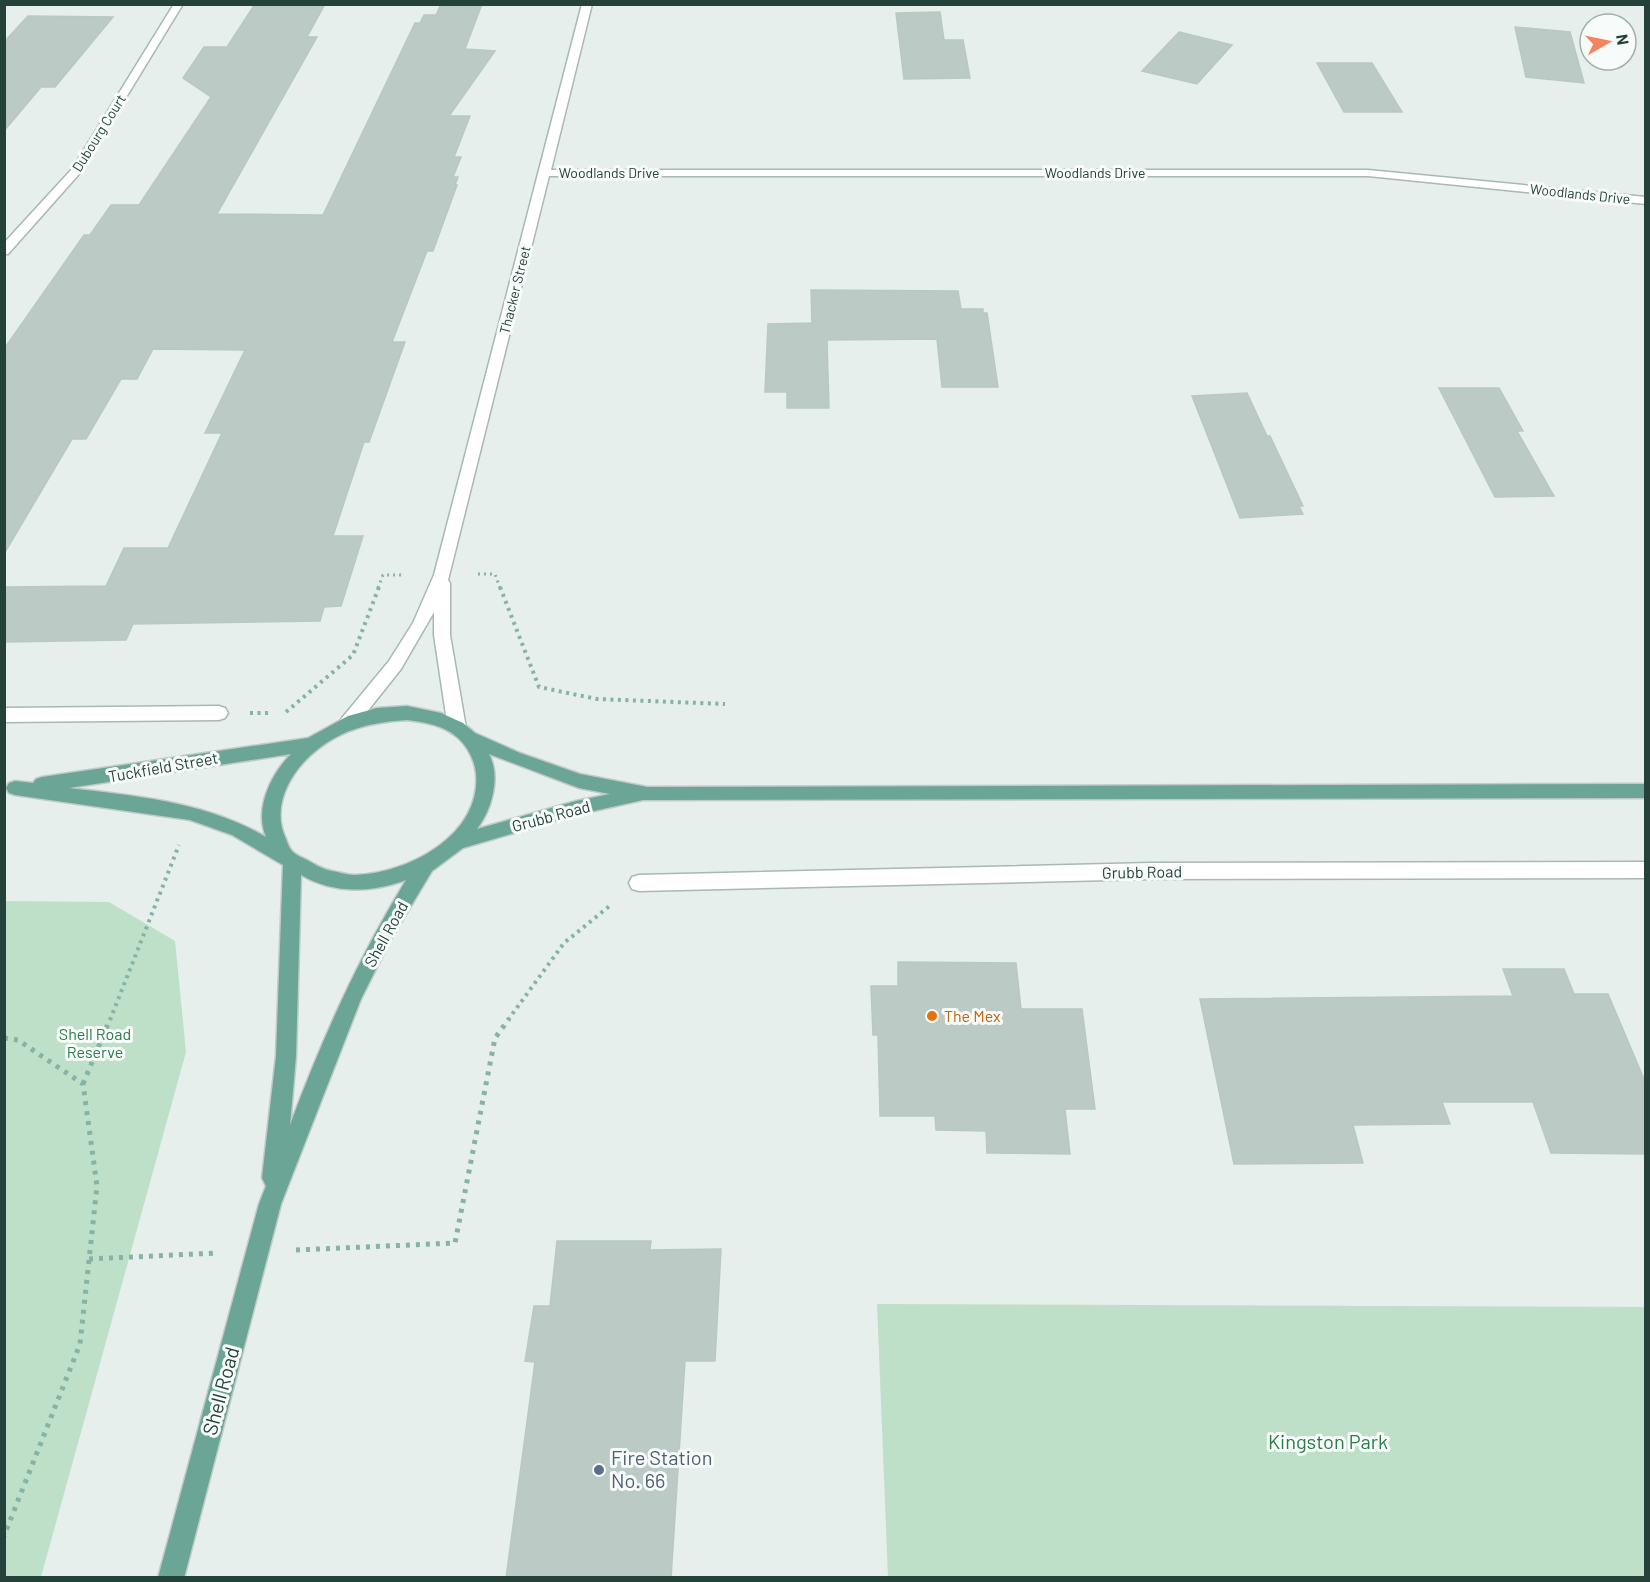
<svg xmlns="http://www.w3.org/2000/svg" width="1650" height="1582" font-family="Barlow,sans-serif">
	<style>
		.green { fill: #bfe0c8 }
		.building { fill: #bbcac4; stroke: #b8c9c2; stroke-width: 1.5 }
		.lines { fill: none; stroke-linecap: round; stroke-linejoin: round }
		.minor-casing { stroke: #a8b8b2; stroke-width: 3 }
		.major-casing { stroke: #c2cac8; stroke-width: 3 }
		.path-far2 { stroke: #86b3a5; stroke-width: 3; stroke-dasharray: 2 4; stroke-linecap: butt }
		.path-far1 { stroke: #86b3a5; stroke-width: 4; stroke-dasharray: 3 4.5; stroke-linecap: butt }
		.path { stroke: #86b3a5; stroke-width: 5; stroke-dasharray: 4 6; stroke-linecap: butt }
		.minor { fill: #fff; fill-rule: evenodd }
		.major { fill: #6aa596; fill-rule: evenodd }
		.food-dot { fill: #e8710a; stroke: #f7fbf9; stroke-width: 2 }
		.service-dot { fill: #5c6f8a; stroke: #f7fbf9; stroke-width: 2 }
		.labels { text-anchor: middle; stroke-width: 6; stroke-linejoin: round; paint-order: stroke }
		.far-street-label { font-size: 14px; fill: #24423a; stroke: #f7fbf9 }
		.street-label { font-size: 16px; fill: #24423a; stroke: #f7fbf9 }
		.food-label { font-size: 16px; fill: #c56008; stroke: #f7fbf9; text-anchor: start }
		.park-label { font-size: 16px; fill: #2d7a4b; stroke: #f7fbf9 }
		.near-street-label { font-size: 20px; fill: #24423a; stroke: #f7fbf9 }
		.near-park-label { font-size: 20px; fill: #2d7a4b; stroke: #f7fbf9 }
		.near-service-label { font-size: 20px; fill: #4e5e75; stroke: #f7fbf9; text-anchor: start }
	</style>
	<rect width="100%" height="100%" fill="#e6efeb"/>
	<!-- green -->
	<g class="green">
		<polygon points="5,901 109,902 175,941 186,1052 41,1577 5,1577"/>
		<polygon points="877,1304 1645,1307 1645,1577 888,1577"/>
	</g>
	<!-- building -->
	<g class="building">
		<polygon points="255,4 325,4 307,37 317,37 217,214 323,215 415,23 420,23 424,15 436,15 441,4 482,4 465,49 495,51 449,116 470,116 454,157 461,157 453,177 458,177 455,185 457,185 433,251 427,251 392,342 405,342 369,442 364,442 333,536 363,536 341,606 324,607 320,621 133,624 126,640 4,642 4,587 106,586 124,548 168,548 222,433 205,433 245,350 153,349 137,379 121,379 86,439 72,439 4,554 4,349 84,235 90,235 111,205 139,205 211,97 183,78 204,47 227,47"/>
		<polygon points="940,12 944,40 963,40 970,78 904,79 896,13"/>
		<polygon points="28,16 113,17 55,87 41,87 4,131 4,42"/>
		<polygon points="1515,27 1570,32 1584,83 1526,77"/>
		<polygon points="1179,32 1232,45 1197,84 1142,71"/>
		<polygon points="1317,63 1372,63 1402,112 1344,112"/>
		<polygon points="811,290 958,291 961,309 983,309 983,313 987,313 998,387 942,387 937,339 827,340 829,408 787,408 787,392 765,392 768,324 812,323"/>
		<polygon points="1439,388 1499,388 1523,431 1517,431 1554,496 1495,497"/>
		<polygon points="1247,393 1267,436 1270,436 1303,506 1299,506 1303,514 1240,518 1192,396"/>
		<polygon points="898,962 1016,963 1021,1009 1082,1009 1095,1109 1065,1109 1070,1154 987,1153 986,1131 936,1130 935,1116 880,1116 878,1035 873,1035 871,986 898,986"/>
		<polygon points="1503,969 1564,969 1574,994 1608,994 1646,1084 1646,1154 1551,1153 1533,1102 1442,1102 1450,1124 1353,1125 1363,1163 1234,1164 1200,999 1513,996"/>
		<polygon points="557,1241 651,1241 650,1250 721,1249 715,1361 685,1361 671,1578 506,1578 535,1362 525,1361 534,1306 550,1306"/>
	</g>
	<g class="lines">
		<defs>
			<g id="minor">
				<polygon points="174,4 183,4 80,173 8,254 4,254 4,243 72,169"/>
				<polygon points="582,4 592,4 551,170 1368,170 1646,197 1646,204 1368,176 549,176 448,580 450,583 450,635 466,728 463,733 457,735 451,733 448,728 434,635 434,612 401,669 354,728 348,730 342,728 339,723 342,718 389,661 413,623 434,575"/>
				<polygon points="219,706 225,708 228,713 225,718 219,720 4,722 4,708"/>
				<polygon points="1646,862 1646,878 1152,879 639,891 632,889 629,883 632,877 639,875 1152,863"/>
			</g>
			<path id="major" d="M407 706 441 713 463 723 475 733 520 753 580 774 647 787 1646 784V798L643 800 576 815 463 848 432 871 390 941 361 999 281 1204 184 1578H158L259 1204 266 1186 262 1178 276 1056 283 865 232 835 190 820 15 795 9 793 6 788 9 783 15 781 33 783 36 779 42 777 308 738 348 716 377 708ZM407 720C422 722 437 724 450 732 465 741 474 757 476 773 482 835 408 874 354 875 347 875 339 872 332 871 322 869 316 865 307 860 303 858 295 855 292 851 289 848 287 842 286 839 270 806 291 770 318 749 345 728 374 722 407 720ZM291 754C271 774 254 809 266 837 206 802 137 796 69 788ZM489 754 579 788 610 794 576 801 477 829C492 809 501 777 489 754ZM301 875C333 894 371 893 406 880 357 961 323 1037 290 1125L296 1056Z"/>
		</defs>
		<!-- minor casing -->
		<use href="#minor" class="minor-casing"/>
		<!-- major casing -->
		<use href="#major" class="major-casing"/>
		<!-- path-far2 -->
		<g class="path-far2">
			<polyline points="478,574 495,574 500,588"/>
			<polyline points="378,588 383,575 405,575"/>
		</g>
		<!-- path-far1 -->
		<g class="path-far1">
			<polyline points="500,587 539,687 597,699 725,704"/>
			<polyline points="286,712 353,655 379,587"/>
			<polyline points="250,713 269,713"/>
			<polyline points="110,1020 179,845"/>
			<polyline points="508,1020 564,943 612,904"/>
		</g>
		<!-- path -->
		<g class="path">
			<polyline points="4,1038 18,1040 83,1084 97,1186 80,1344 4,1536"/>
			<polyline points="83,1084 110,1019"/>
			<polyline points="296,1250 455,1243 495,1038 509,1019"/>
			<polyline points="89,1259 217,1253"/>
		</g>
		<!-- minor -->
		<use href="#minor" class="minor"/>
		<!-- major -->
		<use href="#major" class="major"/>
	</g>
	<!-- markers -->
	<circle class="food-dot" cx="932" cy="1016" r="6"/>
	<circle class="service-dot" cx="599" cy="1470" r="6"/>
	<g class="labels">
		<!-- far-street labels -->
		<g class="far-street-label">
			<text transform="translate(99 133) rotate(-58)" y="5">Dubourg Court</text>
			<text x="609" y="178">Woodlands Drive</text>
			<text x="1095" y="178">Woodlands Drive</text>
			<text transform="translate(1580 194) rotate(6)" y="5">Woodlands Drive</text>
			<text transform="translate(515 290) rotate(-76)" y="5">Thacker Street</text>
		</g>
		<!-- street labels -->
		<g class="street-label">
			<text transform="translate(163 767) rotate(-10)" y="6">Tuckfield Street</text>
			<text transform="translate(551 816) rotate(-15)" y="6">Grubb Road</text>
			<text transform="translate(1142 872) rotate(-1)" y="6">Grubb Road</text>
			<text transform="translate(386 934) rotate(-61)" y="6">Shell Road</text>
		</g>
		<!-- food labels -->
		<g class="food-label">
			<text x="944" y="1022">The Mex</text>
		</g>
		<!-- park labels -->
		<g class="park-label">
			<text x="95" y="1040">Shell Road<tspan x="95" dy="18">Reserve</tspan></text>
		</g>
		<!-- near-street labels -->
		<g class="near-street-label">
			<text transform="translate(221 1391) rotate(-75)" y="7">Shell Road</text>
		</g>
		<!-- near-park labels -->
		<g class="near-park-label">
			<text x="1328" y="1449">Kingston Park</text>
		</g>
		<!-- near-service labels -->
		<g class="near-service-label">
			<text x="611" y="1465">Fire Station<tspan x="611" dy="23">No. 66</tspan></text>
		</g>
	</g>
	<!-- border -->
	<rect width="1650" height="1582" fill="none" stroke="#24423a" stroke-width="12"/>
	<!-- north arrow -->
	<g transform="translate(1608 42) rotate(81)"><circle r="28" fill="#f7fbf9" stroke="#a3b1ad" stroke-width="1.5"/>
	<path d="M0-4.5L10 22L0 15L-10 22Z" fill="#f4845f"/>
	<text y="-9" font-size="16" font-weight="bold" text-anchor="middle" fill="#24423a">N</text>
	</g>
</svg>
